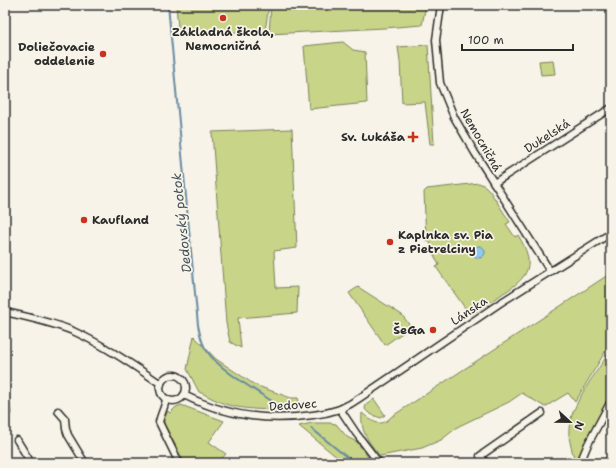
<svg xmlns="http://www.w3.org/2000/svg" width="616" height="468" font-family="'Shantell Sans',sans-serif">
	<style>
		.green { fill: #c8d588; stroke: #7a805a }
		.water { fill: #8fc9ef; stroke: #678aa1 }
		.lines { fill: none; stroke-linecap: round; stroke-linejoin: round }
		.stream { stroke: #678aa1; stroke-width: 2 }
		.street-casing { stroke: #2b2b2b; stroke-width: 9 }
		.street { stroke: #f7f3e8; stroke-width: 6 }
		.poi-dot { fill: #c8321e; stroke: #f7f3e8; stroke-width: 1.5 }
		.labels { text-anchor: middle; stroke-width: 3.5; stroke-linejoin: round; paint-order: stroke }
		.poi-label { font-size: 12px; font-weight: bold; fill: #2b2b2b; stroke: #f7f3e8; text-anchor: end }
		.street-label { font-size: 12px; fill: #2b2b2b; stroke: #f7f3e8 }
		.water-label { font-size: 13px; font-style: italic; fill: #44525c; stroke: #f7f3e8 }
	</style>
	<rect width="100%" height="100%" fill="#f7f3e8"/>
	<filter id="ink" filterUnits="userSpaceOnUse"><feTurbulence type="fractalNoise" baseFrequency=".025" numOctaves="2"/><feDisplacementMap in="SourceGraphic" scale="8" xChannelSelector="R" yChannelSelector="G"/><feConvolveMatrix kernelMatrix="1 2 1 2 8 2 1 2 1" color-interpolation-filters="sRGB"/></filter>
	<g filter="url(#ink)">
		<!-- green -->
		<g class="green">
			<polygon points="176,5 269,5 265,31 192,34 178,28"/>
			<polygon points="271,5 426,5 422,25 384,28 269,34"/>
			<polygon points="343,42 353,50 365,52 367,103 309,109 304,46"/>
			<polygon points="428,45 434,144 430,144 425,102 402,103 400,61 398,47"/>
			<polygon points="553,60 555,74 541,75 539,61"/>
			<polygon points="292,129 297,248 274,251 276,288 298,287 297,313 238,318 241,348 230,342 226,323 212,132"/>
			<path d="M479 183 485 186 489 190 510 222 506 224 515 237 518 235C536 264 530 277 502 294 492 301 481 308 470 315L436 267 439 265 433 253 430 242 426 241 424 192 427 189Z"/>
			<path d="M611 273V342L575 402 568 393 545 407 522 393 509 402 459 426 441 440 422 448 380 456C369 442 360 432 362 413 372 421 380 429 391 417Z"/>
			<polygon points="358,287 402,315 411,327 385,345 349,293"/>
			<path d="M194 336 216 359 255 385 291 398H298L301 409C277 410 251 411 228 405 218 402 208 396 199 392L187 369Z"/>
			<path d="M611 349V401L580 463H575C573 452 568 440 569 429 570 405 598 371 611 349Z"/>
			<polygon points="5,373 7,374 11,413 5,428"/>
			<path d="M374 399 385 415 381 418C375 416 368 414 365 409L366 405Z"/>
			<polygon points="181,405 224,421 209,442 226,454 218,463 185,463 164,424 164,419 168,411 170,413 176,407"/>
			<polygon points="312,423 329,423 336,424 347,437 357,442 368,457 360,463 344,463 299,426"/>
		</g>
		<!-- water -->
		<circle class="water" cx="479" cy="252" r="6"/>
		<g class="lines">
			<!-- stream -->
			<g class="stream">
				<path d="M168 5 198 325C200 334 201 343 207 351 219 370 257 391 276 404"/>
				<polyline points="311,428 354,463"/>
			</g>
			<defs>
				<g id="street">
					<polyline points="441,5 436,40 440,83 454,117 475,153 550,271"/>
					<polyline points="494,183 611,108"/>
					<path d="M5 312C28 317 51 322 73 331 104 345 133 365 161 384"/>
					<circle cx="173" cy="388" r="13"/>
					<path d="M184 395C224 415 268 422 313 415 322 414 331 412 340 409 347 406 354 402 361 397L500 303 611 233"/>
					<path d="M166 399C165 407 161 413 159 422L179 463"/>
					<polyline points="340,409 356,433 379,463"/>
					<polyline points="58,411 65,419 66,429 68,435 85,463"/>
					<polyline points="17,440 31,463"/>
					<polyline points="486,463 480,456 542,413"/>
					<polyline points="580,463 588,444 611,401"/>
				</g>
			</defs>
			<!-- street casing -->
			<use href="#street" class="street-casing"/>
			<!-- street -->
			<use href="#street" class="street"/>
		</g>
	</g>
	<!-- markers -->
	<g class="poi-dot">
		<circle cx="223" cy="18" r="4"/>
		<circle cx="103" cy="54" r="4"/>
		<path d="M411 131h4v4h4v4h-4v4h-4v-4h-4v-4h4z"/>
		<circle cx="84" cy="220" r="4"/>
		<circle cx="390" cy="242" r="4"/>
		<circle cx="433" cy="330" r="4"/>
	</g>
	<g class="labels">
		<!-- poi labels -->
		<g class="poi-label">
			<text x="223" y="36" text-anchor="middle">Základná škola,<tspan x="223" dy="14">Nemocničná</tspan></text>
			<text x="95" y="51">Doliečovacie<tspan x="95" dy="14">oddelenie</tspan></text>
			<text x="405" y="141">Sv. Lukáša</text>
			<text x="92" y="224" text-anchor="start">Kaufland</text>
			<text x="398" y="239" text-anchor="start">Kaplnka sv. Pia<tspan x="398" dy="14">z Pietrelciny</tspan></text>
			<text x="425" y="334">ŠeGa</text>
		</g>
		<!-- street labels -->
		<g class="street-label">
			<text transform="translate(547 136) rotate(-33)" y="4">Dukelská</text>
			<text transform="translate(481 140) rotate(60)" y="4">Nemocničná</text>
			<text transform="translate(469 311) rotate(-34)" y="4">Lánska</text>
			<text transform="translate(293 405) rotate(-4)" y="4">Dedovec</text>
		</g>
		<!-- water labels -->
		<g class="water-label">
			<text transform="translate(181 223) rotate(-96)" y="5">Dedovský potok</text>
		</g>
	</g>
	<!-- margin -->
	<rect width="616" height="468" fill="none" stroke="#f7f3e8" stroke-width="20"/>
	<rect x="10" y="10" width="596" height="448" fill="none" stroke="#2b2b2b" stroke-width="1.5" filter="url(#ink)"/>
	<!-- north arrow -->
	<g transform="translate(570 422) rotate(112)" stroke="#f7f3e8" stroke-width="3" paint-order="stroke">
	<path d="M0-3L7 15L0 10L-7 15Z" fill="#2b2b2b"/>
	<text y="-6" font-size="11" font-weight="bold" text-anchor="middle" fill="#2b2b2b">N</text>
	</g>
	<!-- scale -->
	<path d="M462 44v6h111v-6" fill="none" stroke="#2b2b2b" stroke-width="2"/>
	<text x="468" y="44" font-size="12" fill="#2b2b2b" stroke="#f7f3e8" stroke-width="3" paint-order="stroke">100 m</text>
</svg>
